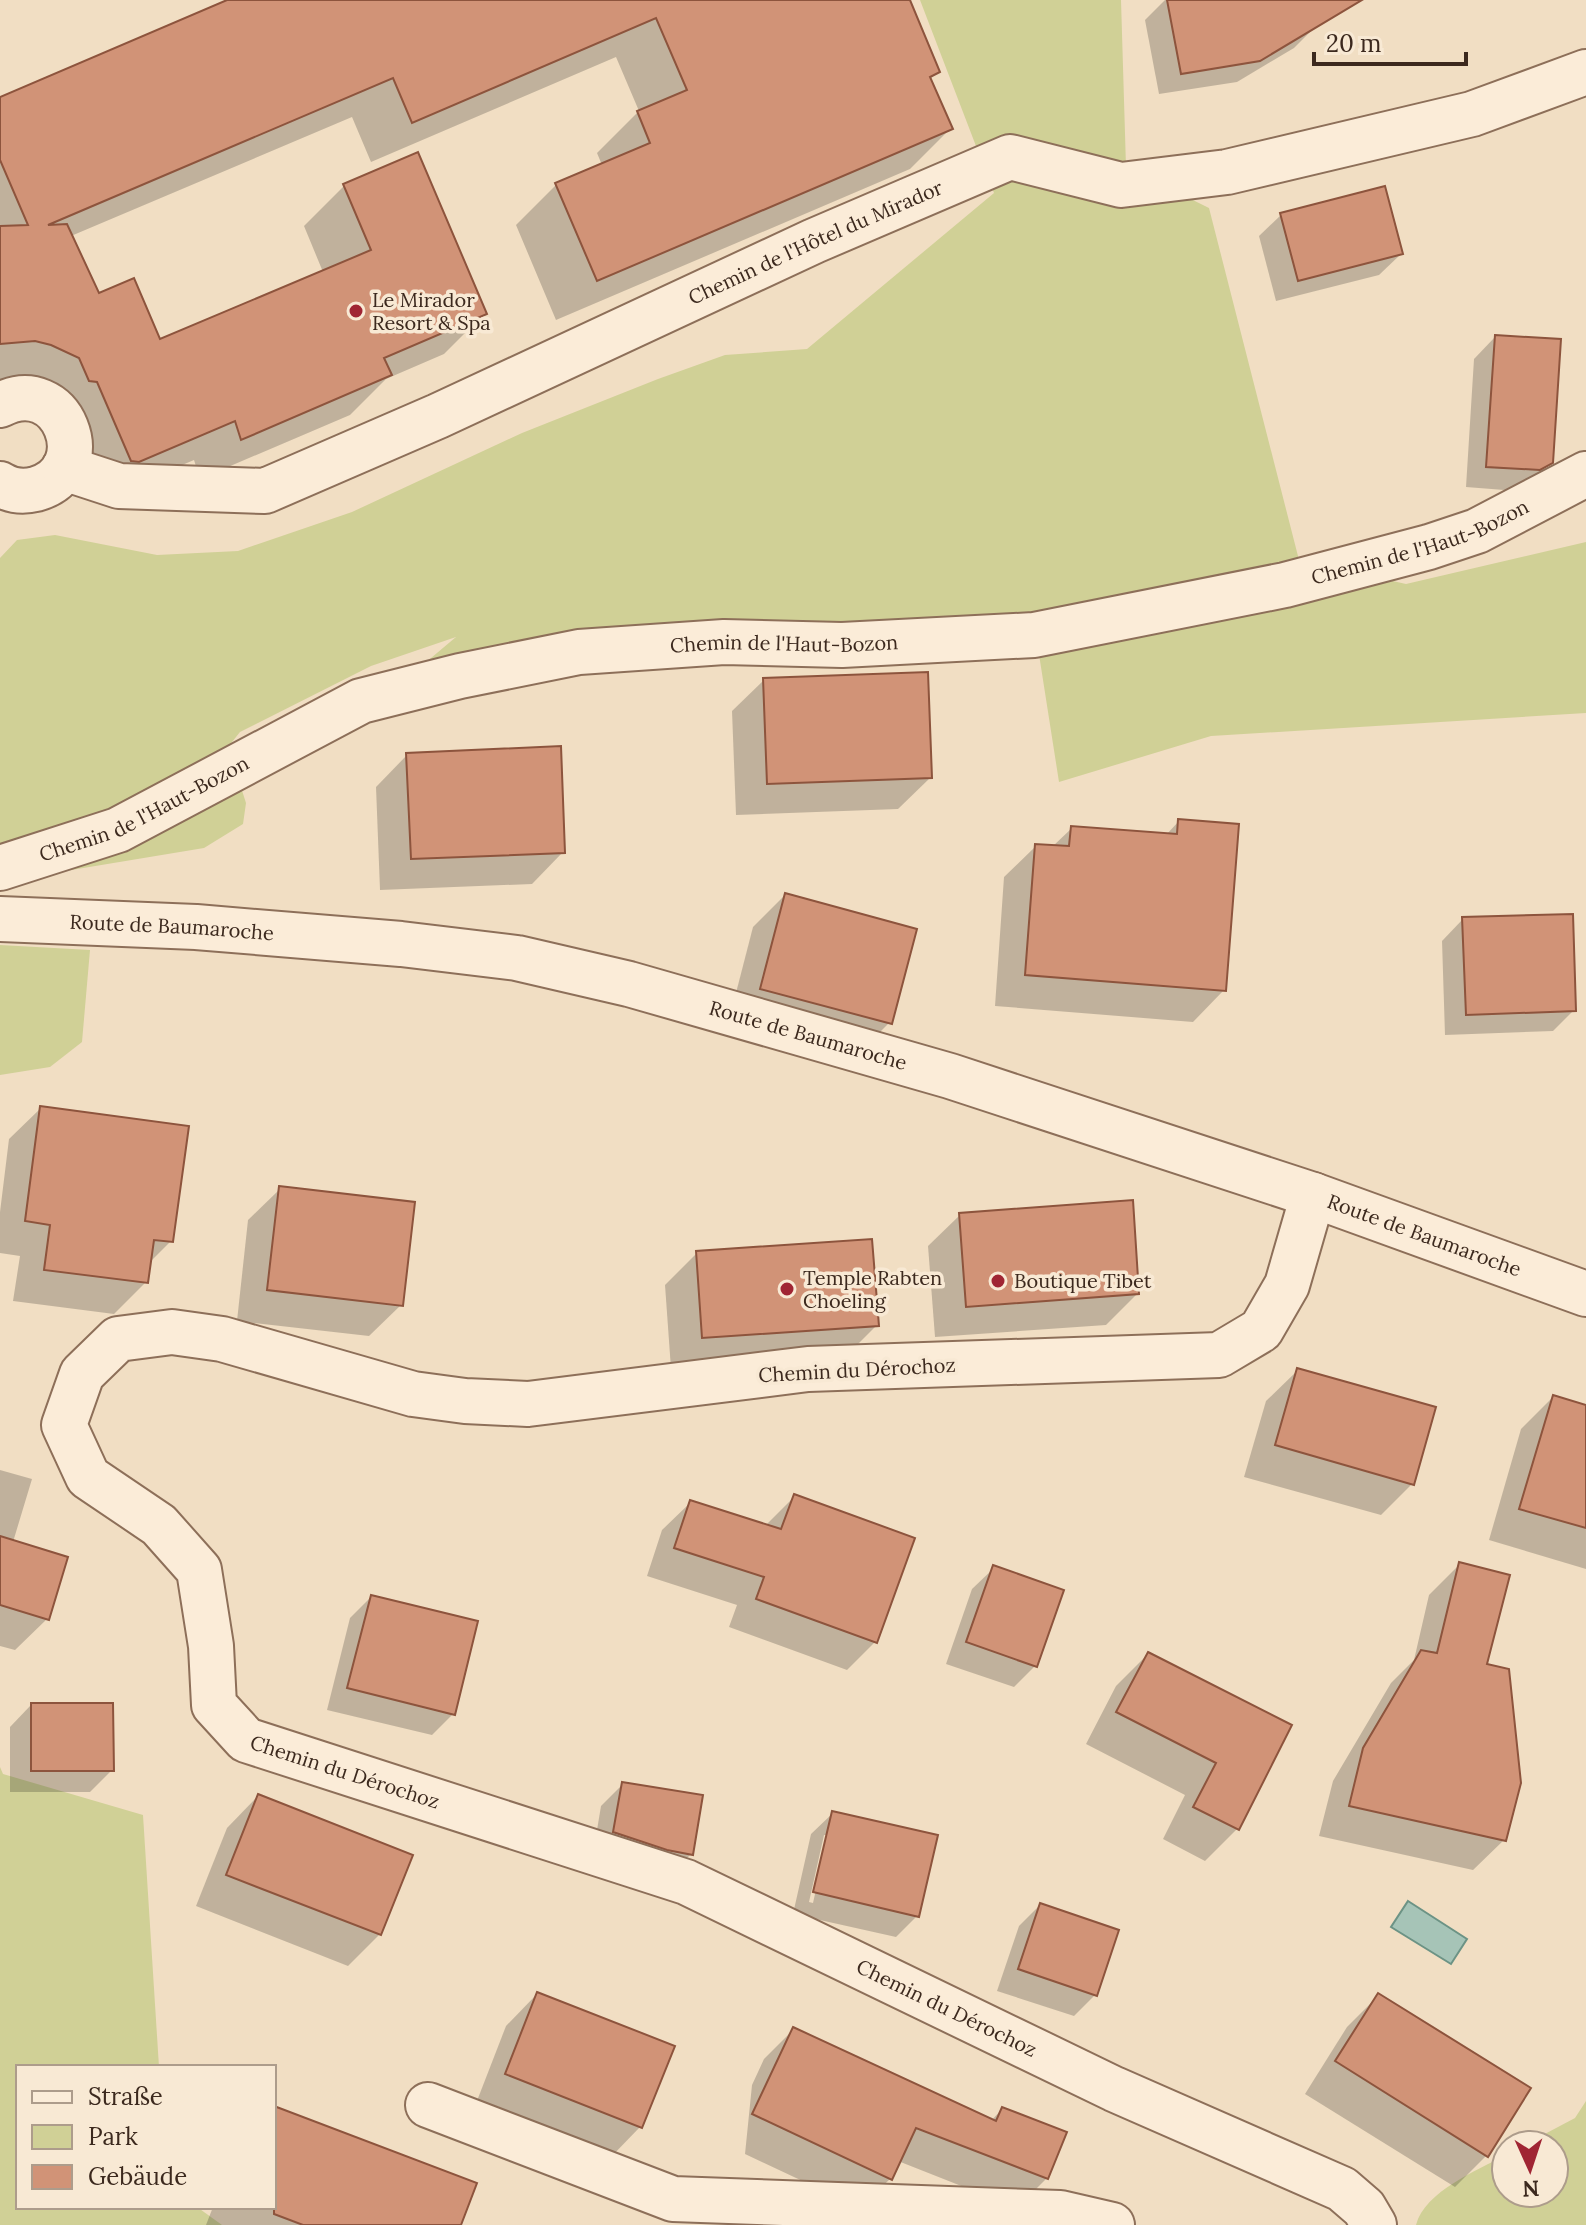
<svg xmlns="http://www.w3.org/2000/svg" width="1586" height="2225" font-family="Lora,serif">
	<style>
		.green { fill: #d0d096 }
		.water { fill: #a6c4b7; stroke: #6c9385; stroke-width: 2 }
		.shadow { fill: #0003; fill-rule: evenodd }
		.building { fill: #d19377; stroke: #8d543d; stroke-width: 2 }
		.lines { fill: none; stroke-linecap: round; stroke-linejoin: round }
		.minor-casing { stroke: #8d6f59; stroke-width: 48 }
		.minor { stroke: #fbecd8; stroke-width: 44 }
		.poi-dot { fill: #a02533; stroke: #f8e9d4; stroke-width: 3 }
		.labels { text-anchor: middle; stroke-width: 7; stroke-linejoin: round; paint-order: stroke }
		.street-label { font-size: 20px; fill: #3c291e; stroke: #f8e9d4 }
		.poi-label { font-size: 20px; fill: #3c291e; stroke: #f8e9d4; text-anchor: start }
	</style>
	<rect width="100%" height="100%" fill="#f1dec3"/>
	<!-- green -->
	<g class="green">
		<polygon points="920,0 1121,0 1126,167 1209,208 1299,560 1406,584 1586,542 1586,713 1211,736 1059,782 1038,648 579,669 368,711 456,637 371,666 240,732 228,747 246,803 243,824 204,848 35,876 0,874 0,558 17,540 55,535 157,555 238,551 352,512 522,433 658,379 725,355 807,349 994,193"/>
		<polygon points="0,945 90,950 82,1042 50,1067 0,1075"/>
		<polygon points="0,1767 3,1774 143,1815 159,2067 18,2067 18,2207 197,2207 222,2225 0,2225"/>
		<path d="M1586 2101V2225H1416C1425 2191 1478 2170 1506 2155V2193H1554V2145H1524L1575 2118Z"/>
	</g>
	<!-- water -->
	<polygon class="water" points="1408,1901 1467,1939 1451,1964 1391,1927"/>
	<!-- shadow -->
	<g class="shadow">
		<polygon points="232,0 907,0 938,72 929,80 950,129 910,169 556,320 516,225 556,185 602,165 597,153 639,111 616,57 371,162 352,117 71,236 98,295 159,342 323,272 304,226 344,186 484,314 444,354 386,379 350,415 200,479 194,460 97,501 91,501 57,422 0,382 0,99"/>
		<polygon points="1165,0 1311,0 1316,26 1294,48 1237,82 1159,94 1145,20"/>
		<polygon points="1281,215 1401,254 1379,275 1276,301 1259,236"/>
		<polygon points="1495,337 1551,462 1529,484 1517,491 1466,487 1474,359"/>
		<polygon points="764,680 930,778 898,809 736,815 732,711"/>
		<polygon points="407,755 563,852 532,884 380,890 376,787"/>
		<polygon points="1179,821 1224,990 1193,1022 995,1006 1004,877 1036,846 1052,847 1072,828 1166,835"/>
		<polygon points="785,895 890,1022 858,1054 729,1020 753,927"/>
		<polygon points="1463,919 1574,1010 1553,1031 1445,1035 1442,941"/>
		<polygon points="41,1108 171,1241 148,1264 146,1282 114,1314 13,1301 20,1256 0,1253 0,1212 9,1139"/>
		<polygon points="280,1189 401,1305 369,1336 237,1321 248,1220"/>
		<polygon points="960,1215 1137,1294 1106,1325 935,1337 928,1246"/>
		<polygon points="697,1253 877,1325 845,1357 671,1369 665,1285"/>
		<polygon points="1298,1370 1412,1484 1381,1515 1244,1477 1266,1401"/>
		<polygon points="1553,1397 1586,1407 1586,1569 1489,1540 1521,1429"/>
		<polygon points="0,1470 32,1479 13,1542 47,1619 15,1650 0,1646"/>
		<polygon points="794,1497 875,1642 847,1670 729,1627 737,1605 647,1576 662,1530 691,1502 765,1526"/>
		<polygon points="1460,1564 1485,1666 1504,1840 1473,1870 1319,1836 1333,1781 1391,1683 1414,1660 1429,1595"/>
		<polygon points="994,1568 1035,1666 1014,1687 946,1664 972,1589"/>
		<polygon points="371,1597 453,1714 432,1735 327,1710 350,1618"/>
		<polygon points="1148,1654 1290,1726 1237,1829 1205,1861 1163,1839 1185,1795 1086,1744 1116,1686"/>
		<polygon points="31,1705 112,1770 90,1792 10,1792 10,1727"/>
		<polygon points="623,1784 691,1854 670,1875 593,1854 601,1806"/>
		<polygon points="258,1796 380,1934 348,1966 196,1906 227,1828"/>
		<path d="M833 1813 917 1916 896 1937 793 1914 811 1834ZM824 1835H828L813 1903 809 1902Z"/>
		<polygon points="1040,1905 1095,1995 1074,2016 997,1991 1019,1926"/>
		<polygon points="537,1994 640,2127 609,2159 475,2106 506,2026"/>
		<polygon points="1379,1995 1486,2156 1455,2187 1305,2094 1347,2027"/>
		<polygon points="794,2029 991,2121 1002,2109 1047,2178 1017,2208 898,2161 890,2179 860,2208 745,2154 752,2085 764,2059"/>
		<polygon points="274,2108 459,2225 206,2225 213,2207 274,2207"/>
	</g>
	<!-- building -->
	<g class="building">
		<polygon points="227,0 910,0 940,72 930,77 953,129 597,281 555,183 650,143 637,111 687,90 656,18 412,123 393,78 48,225 67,224 99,293 134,278 160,339 371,250 343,184 418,152 487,314 384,358 392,375 241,440 235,421 139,462 131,461 97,382 89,381 79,358 51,345 35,341 0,344 0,226 28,225 0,160 0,97"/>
		<polygon points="1167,0 1362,0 1260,61 1181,74"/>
		<polygon points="1385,186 1403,254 1298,281 1280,213"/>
		<polygon points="1495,335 1561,339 1553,463 1540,470 1486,467"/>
		<polygon points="928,672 932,778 767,784 763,678"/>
		<polygon points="561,746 565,853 411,859 406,753"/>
		<polygon points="1178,819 1239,824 1226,991 1025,975 1035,844 1069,846 1071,826 1177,834"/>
		<polygon points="785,893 917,929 892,1024 760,989"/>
		<polygon points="1573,914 1576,1011 1466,1015 1462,917"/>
		<polygon points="40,1106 189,1126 173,1242 154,1240 148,1283 44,1270 50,1225 25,1221"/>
		<polygon points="279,1186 415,1202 403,1306 267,1290"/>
		<polygon points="1133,1200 1139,1294 966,1307 959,1213"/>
		<polygon points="872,1239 879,1326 702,1338 696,1251"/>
		<polygon points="1297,1368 1436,1407 1414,1485 1275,1445"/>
		<polygon points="1553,1395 1586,1405 1586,1528 1519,1509"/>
		<polygon points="794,1494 915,1538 877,1643 756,1599 764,1577 674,1548 690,1500 781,1529"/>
		<polygon points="0,1536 68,1557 49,1620 0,1605"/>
		<polygon points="1459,1562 1510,1575 1487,1664 1509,1669 1521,1783 1506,1841 1349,1806 1363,1748 1421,1650 1437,1653"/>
		<polygon points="993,1565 1064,1590 1037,1667 966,1642"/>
		<polygon points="371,1595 478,1621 455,1715 347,1688"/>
		<polygon points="1148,1652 1292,1725 1239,1830 1193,1807 1216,1763 1116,1712"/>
		<polygon points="31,1703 113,1703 114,1771 31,1771"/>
		<polygon points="622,1782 703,1795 693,1855 667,1850 613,1832"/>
		<polygon points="258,1794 413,1855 381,1935 226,1875"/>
		<polygon points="832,1811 938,1835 919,1917 813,1892"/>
		<polygon points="1040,1903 1119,1930 1097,1996 1018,1969"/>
		<polygon points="537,1992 675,2046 642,2128 505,2074"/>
		<polygon points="1378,1993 1531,2088 1488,2157 1335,2061"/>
		<polygon points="793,2027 996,2121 1002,2107 1067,2132 1048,2179 916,2128 892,2180 752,2114"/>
		<polygon points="274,2106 477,2183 461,2225 303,2225 274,2214"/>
	</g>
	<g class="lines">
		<defs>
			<g id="minor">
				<path d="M0 405C63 372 101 470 36 489 24 492 11 491 0 484"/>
				<path id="s1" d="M64 468 119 486 265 491 438 416 814 241 1010 157 1121 185 1227 172 1472 114 1586 72"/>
				<path id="s2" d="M0 868 118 830 361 701 460 676 579 652 724 642 842 645 1034 635 1285 585 1429 547 1477 531 1586 474"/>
				<path id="s3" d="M0 919 196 927 401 944 517 958 629 984 950 1076 1313 1195 1586 1294"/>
				<path id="s4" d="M1313 1195 1287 1285 1261 1330 1219 1355 808 1369 528 1404 465 1401 413 1394 222 1339 172 1332 118 1339 82 1374 64 1425 88 1477 159 1525 199 1570 211 1646 214 1705 246 1740 686 1882 1114 2089 1342 2189 1364 2208 1374 2225"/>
				<polyline points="428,2105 673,2199 1060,2213 1112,2225"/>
			</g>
		</defs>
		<!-- minor casing -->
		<use href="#minor" class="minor-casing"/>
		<!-- minor -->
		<use href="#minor" class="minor"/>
	</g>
	<!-- markers -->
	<g class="poi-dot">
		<circle cx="356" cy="311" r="8"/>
		<circle cx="998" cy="1281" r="8"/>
		<circle cx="787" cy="1289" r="8"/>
	</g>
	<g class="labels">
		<!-- street labels -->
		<g class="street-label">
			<text dy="7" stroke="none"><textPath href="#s1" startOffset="808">Chemin de l'Hôtel du Mirador</textPath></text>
			<text dy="7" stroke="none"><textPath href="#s2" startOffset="1476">Chemin de l'Haut-Bozon</textPath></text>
			<text dy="7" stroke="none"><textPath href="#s2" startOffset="828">Chemin de l'Haut-Bozon</textPath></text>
			<text dy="7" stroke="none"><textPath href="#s2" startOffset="156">Chemin de l'Haut-Bozon</textPath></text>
			<text dy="7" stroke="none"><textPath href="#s3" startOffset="172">Route de Baumaroche</textPath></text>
			<text dy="7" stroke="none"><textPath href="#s3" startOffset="820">Route de Baumaroche</textPath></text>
			<text dy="7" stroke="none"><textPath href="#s3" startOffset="1468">Route de Baumaroche</textPath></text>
			<text transform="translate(857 1370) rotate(-3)" y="7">Chemin du Dérochoz</text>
			<text dy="7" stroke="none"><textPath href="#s4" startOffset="1902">Chemin du Dérochoz</textPath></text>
			<text dy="7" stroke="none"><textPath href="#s4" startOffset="2550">Chemin du Dérochoz</textPath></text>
		</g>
		<!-- poi labels -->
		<g class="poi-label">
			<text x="372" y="307">Le Mirador<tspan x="372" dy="23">Resort &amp; Spa</tspan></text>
			<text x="803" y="1285">Temple Rabten<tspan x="803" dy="23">Choeling</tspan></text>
			<text x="1014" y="1288">Boutique Tibet</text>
		</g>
	</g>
	<!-- legend -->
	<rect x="16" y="2065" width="260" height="144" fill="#f8e9d4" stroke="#ad9c8b" stroke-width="2"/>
	<rect x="32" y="2091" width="40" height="12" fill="#fbecd8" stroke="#ad9c8b" stroke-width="2"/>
	<text x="88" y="2105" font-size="24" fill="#3c291e">Straße</text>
	<rect x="32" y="2125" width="40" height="24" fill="#d0d096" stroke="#ad9c8b" stroke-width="2"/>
	<text x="88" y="2145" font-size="24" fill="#3c291e">Park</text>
	<rect x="32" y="2165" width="40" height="24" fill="#d19377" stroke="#ad9c8b" stroke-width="2"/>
	<text x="88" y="2185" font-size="24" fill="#3c291e">Gebäude</text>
	<!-- north arrow -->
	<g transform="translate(1530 2169) rotate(177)"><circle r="38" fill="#f8e9d4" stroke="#ad9c8b" stroke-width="2"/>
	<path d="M0-6L14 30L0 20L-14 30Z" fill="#a02533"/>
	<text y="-12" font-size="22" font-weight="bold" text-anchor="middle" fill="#3c291e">N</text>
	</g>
	<!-- scale -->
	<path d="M1314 52v12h152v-12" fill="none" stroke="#3c291e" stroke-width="4"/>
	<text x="1326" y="52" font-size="24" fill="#3c291e" stroke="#f8e9d4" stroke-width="6" paint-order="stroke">20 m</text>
</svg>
